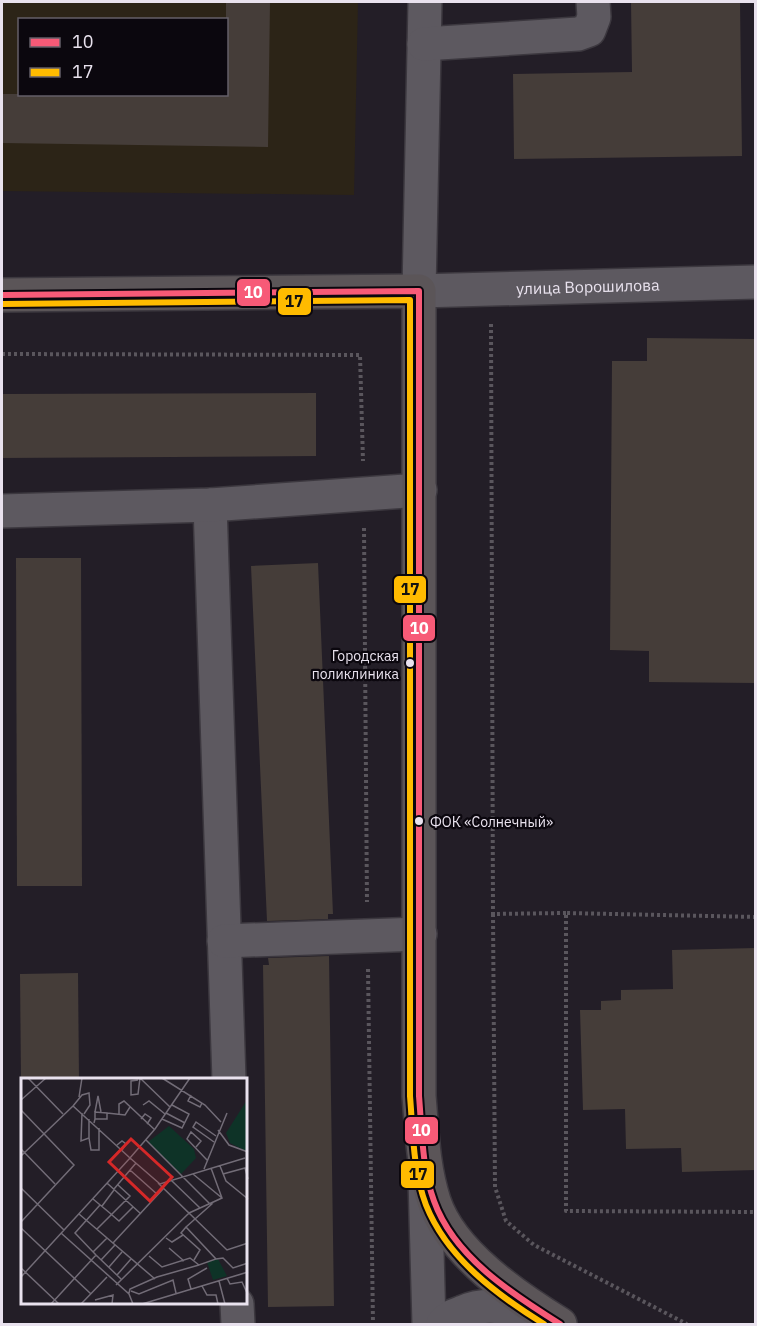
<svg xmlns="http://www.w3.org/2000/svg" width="757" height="1326" font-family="'IBM Plex Sans',sans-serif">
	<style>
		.medical { fill: #2c2417; fill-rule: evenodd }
		.building { fill: #453d39 }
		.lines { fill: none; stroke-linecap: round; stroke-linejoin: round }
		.minor-casing { stroke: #3c383f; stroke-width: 36 }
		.major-casing { stroke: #3c383f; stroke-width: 36 }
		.path { stroke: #5a565d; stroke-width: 4; stroke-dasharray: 3 3; stroke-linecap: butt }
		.minor { stroke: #5d5960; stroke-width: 33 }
		.major { stroke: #5b5558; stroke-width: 33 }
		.bus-1-casing { stroke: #0b070e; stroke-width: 10 }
		.bus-2-casing { stroke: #0b070e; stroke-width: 10 }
		.bus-1 { stroke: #f75a77; stroke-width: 6 }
		.bus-2 { stroke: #fb0; stroke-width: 6 }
		.bus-dot { fill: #e9e2ee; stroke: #0b070e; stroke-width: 2 }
		.labels { text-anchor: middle; stroke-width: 4.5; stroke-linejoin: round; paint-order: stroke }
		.bus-label { font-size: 14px; fill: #e9e2ee; stroke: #0b070e; text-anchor: end }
		.street-label { font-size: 16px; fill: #e9e2ee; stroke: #0b070e }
		.inset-road { fill: none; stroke: #726c77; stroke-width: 1.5 }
		.view { fill: #d62828; fill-opacity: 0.15; stroke: #d62828; stroke-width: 3 }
		.inset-edge { fill: none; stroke: #e9e2ee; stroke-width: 3 }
		.line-badge { stroke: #0b070e; stroke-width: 2 }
		.badge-label { font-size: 16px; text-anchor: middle; font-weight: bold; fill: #fff }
		.pale-badge-label { font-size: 16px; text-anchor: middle; font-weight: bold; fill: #111 }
	</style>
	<rect width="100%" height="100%" fill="#231e27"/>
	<!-- medical -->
	<path class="medical" d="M2 2H358L354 195 2 191ZM20 20H226V94H20Z"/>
	<!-- building -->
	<g class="building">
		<polygon points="226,2 270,2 268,147 2,143 2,94 226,94"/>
		<polygon points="631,2 740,2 742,156 514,159 513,74 632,72"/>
		<polygon points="647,338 756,339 756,683 649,682 649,651 610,650 612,361 647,361"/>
		<polygon points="316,393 316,456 2,458 2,394"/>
		<polygon points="16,558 81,558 82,886 17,886"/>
		<polygon points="318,563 333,914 328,914 328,919 267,921 251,566"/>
		<polygon points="756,948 756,1170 682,1172 681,1148 626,1149 625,1109 583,1110 580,1010 601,1010 601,1001 621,1000 621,990 673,989 672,950"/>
		<polygon points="329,956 334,1306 268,1307 263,965 269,965 268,958"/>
		<polygon points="78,973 79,1080 21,1080 20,974"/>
	</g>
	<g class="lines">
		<defs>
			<g id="minor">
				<path id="s1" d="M425 2 419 291 756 282"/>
				<polyline points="424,44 578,34 589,30 594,17 593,2"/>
				<polyline points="210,505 229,1080"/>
				<polyline points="2,511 210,505 420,490"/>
				<polyline points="224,941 420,934"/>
				<polyline points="425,1179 429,1324"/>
				<polyline points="237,1304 238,1324"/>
				<path d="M443 1324C448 1317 455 1315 463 1312 492 1299 519 1311 548 1320"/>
			</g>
			<path id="major" d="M2 295 419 291V1096C422 1131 423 1167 434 1201 451 1253 516 1297 560 1324"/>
		</defs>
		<!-- minor casing -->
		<use href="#minor" class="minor-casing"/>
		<!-- major casing -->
		<use href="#major" class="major-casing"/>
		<!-- path -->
		<g class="path">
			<polyline points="491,324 493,914 566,913"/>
			<polyline points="2,354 360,355 363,461"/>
			<polyline points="364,528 367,902"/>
			<polyline points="493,914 495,1187 506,1221 534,1245 687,1324"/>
			<polyline points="756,917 566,913 566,1211 756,1212"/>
			<polyline points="368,969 373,1324"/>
		</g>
		<!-- minor -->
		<use href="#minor" class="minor"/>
		<!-- major -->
		<use href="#major" class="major"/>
		<defs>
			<path id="bus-1" d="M2 295 419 291V1096C422 1131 422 1168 434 1201 454 1257 512 1294 560 1324"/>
			<path id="bus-2" d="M2 304 410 300V1096C413 1132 413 1171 426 1205 447 1258 497 1295 544 1324"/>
		</defs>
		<!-- bus-1 casing -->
		<use href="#bus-1" class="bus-1-casing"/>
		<!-- bus-2 casing -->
		<use href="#bus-2" class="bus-2-casing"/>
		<!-- bus-1 -->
		<use href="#bus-1" class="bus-1"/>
		<!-- bus-2 -->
		<use href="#bus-2" class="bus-2"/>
	</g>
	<!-- markers -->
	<g class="bus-dot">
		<circle cx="410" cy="663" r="5"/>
		<circle cx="419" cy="821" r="5"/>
	</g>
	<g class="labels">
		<!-- bus labels -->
		<g class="bus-label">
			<text x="399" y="661">Городская<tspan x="399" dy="18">поликлиника</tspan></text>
			<text x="430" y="827" text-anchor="start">ФОК «Солнечный»</text>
		</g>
		<!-- street labels -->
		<g class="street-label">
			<text dy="6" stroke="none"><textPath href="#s1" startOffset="458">улица Ворошилова</textPath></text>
		</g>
	</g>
	<!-- overview -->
	<g transform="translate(21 1078)">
		<rect width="226" height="226" fill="#231e27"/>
		<path d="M226 22V71L225 73 209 65 205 55ZM148 48 173 71 175 80 160 96 127 64ZM197 181 206 198 192 202 186 184Z" fill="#0e3327"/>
		<path class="inset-road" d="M7 0 42 36M119 0 149 29M141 0 184 27 200 44M117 2 110 3V17L117 16 119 0M170 17 167 23 179 29 181 25M58 19 61 0M0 22 25 0M122 27 128 23 144 36M52 28 61 17 68 15 69 27 63 36M0 32 53 87 0 144M74 34 77 18 80 34M61 35 60 63 68 60V41M86 35 104 37 109 29M145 35 164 45M98 37V26L103 23 134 52M120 41 124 36 130 40 126 46M141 41 161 50 168 36 151 27M73 45 74 41H86V35L74 34V41M197 52 208 67 227 74M68 60 70 72H78V50M125 62 189 126M193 64 172 49 175 44 195 58M96 67 101 63 105 66 101 72M175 69 180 63 170 54 166 61 186 82M0 71 34 106M0 78 52 28 109 80 134 51 169 0M199 88 205 103 227 121M183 91 206 35M109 92 137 117M172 96 201 120M202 96 224 90 227 101M151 103 179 130M86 105 120 136M137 105 168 135 201 120 190 90M0 110 43 152M93 111 115 85M72 121 90 136M81 128 93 112M58 136 134 201M91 137 98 143 112 129M165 149 160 155 179 172 173 182M0 150 70 216M76 151 109 118 97 107M40 155 108 216 112 226M145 160 151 164 162 157M92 165 142 111M148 170 163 183M72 174 86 160M75 177 54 155 79 127M128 178 141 189 169 180 178 187 195 181 165 149 192 125M195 181 202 180 212 190 227 185M80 182 94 167M88 189 101 174M0 190 38 226M96 197 110 181M0 199 109 80 139 106 224 80M206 200 209 206 221 204 227 217M198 203 204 226M95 207 168 135 206 172 227 165M181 208 186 217H195L197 226M170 211 167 201 186 190M110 213 118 216 152 202 155 215M108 215 109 211 136 199 178 187M74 222 92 217 91 226M30 226 75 177 100 201M60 226 86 199M121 226 227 194"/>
		<path class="view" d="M110 61 151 99 129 123 88 84Z"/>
		<rect width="226" height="226" class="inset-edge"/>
	</g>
	<g class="line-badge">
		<rect x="236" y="278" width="35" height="29" rx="6" fill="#f75a77"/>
		<rect x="277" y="287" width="35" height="29" rx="6" fill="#fb0"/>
		<rect x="393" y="575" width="34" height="29" rx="6" fill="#fb0"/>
		<rect x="402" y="614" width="34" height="28" rx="6" fill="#f75a77"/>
		<rect x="404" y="1116" width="35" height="29" rx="6" fill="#f75a77"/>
		<rect x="400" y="1160" width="35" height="29" rx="6" fill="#fb0"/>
	</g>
	<g class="badge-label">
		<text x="253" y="298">10</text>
		<text x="419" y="634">10</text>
		<text x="421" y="1136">10</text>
	</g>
	<g class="pale-badge-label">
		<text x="294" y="307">17</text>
		<text x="410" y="595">17</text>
		<text x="418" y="1180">17</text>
	</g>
	<!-- border -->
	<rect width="757" height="1326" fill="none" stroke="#e9e2ee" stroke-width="6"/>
	<!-- legend -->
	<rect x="18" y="18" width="210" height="78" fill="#0b070e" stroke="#645f68" stroke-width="1.5"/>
	<rect x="30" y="38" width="30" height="9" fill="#f75a77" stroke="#645f68" stroke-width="1.5"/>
	<text x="72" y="48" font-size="18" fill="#e9e2ee">10</text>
	<rect x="30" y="68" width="30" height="9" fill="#ffbb00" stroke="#645f68" stroke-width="1.5"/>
	<text x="72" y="78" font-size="18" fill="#e9e2ee">17</text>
</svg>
